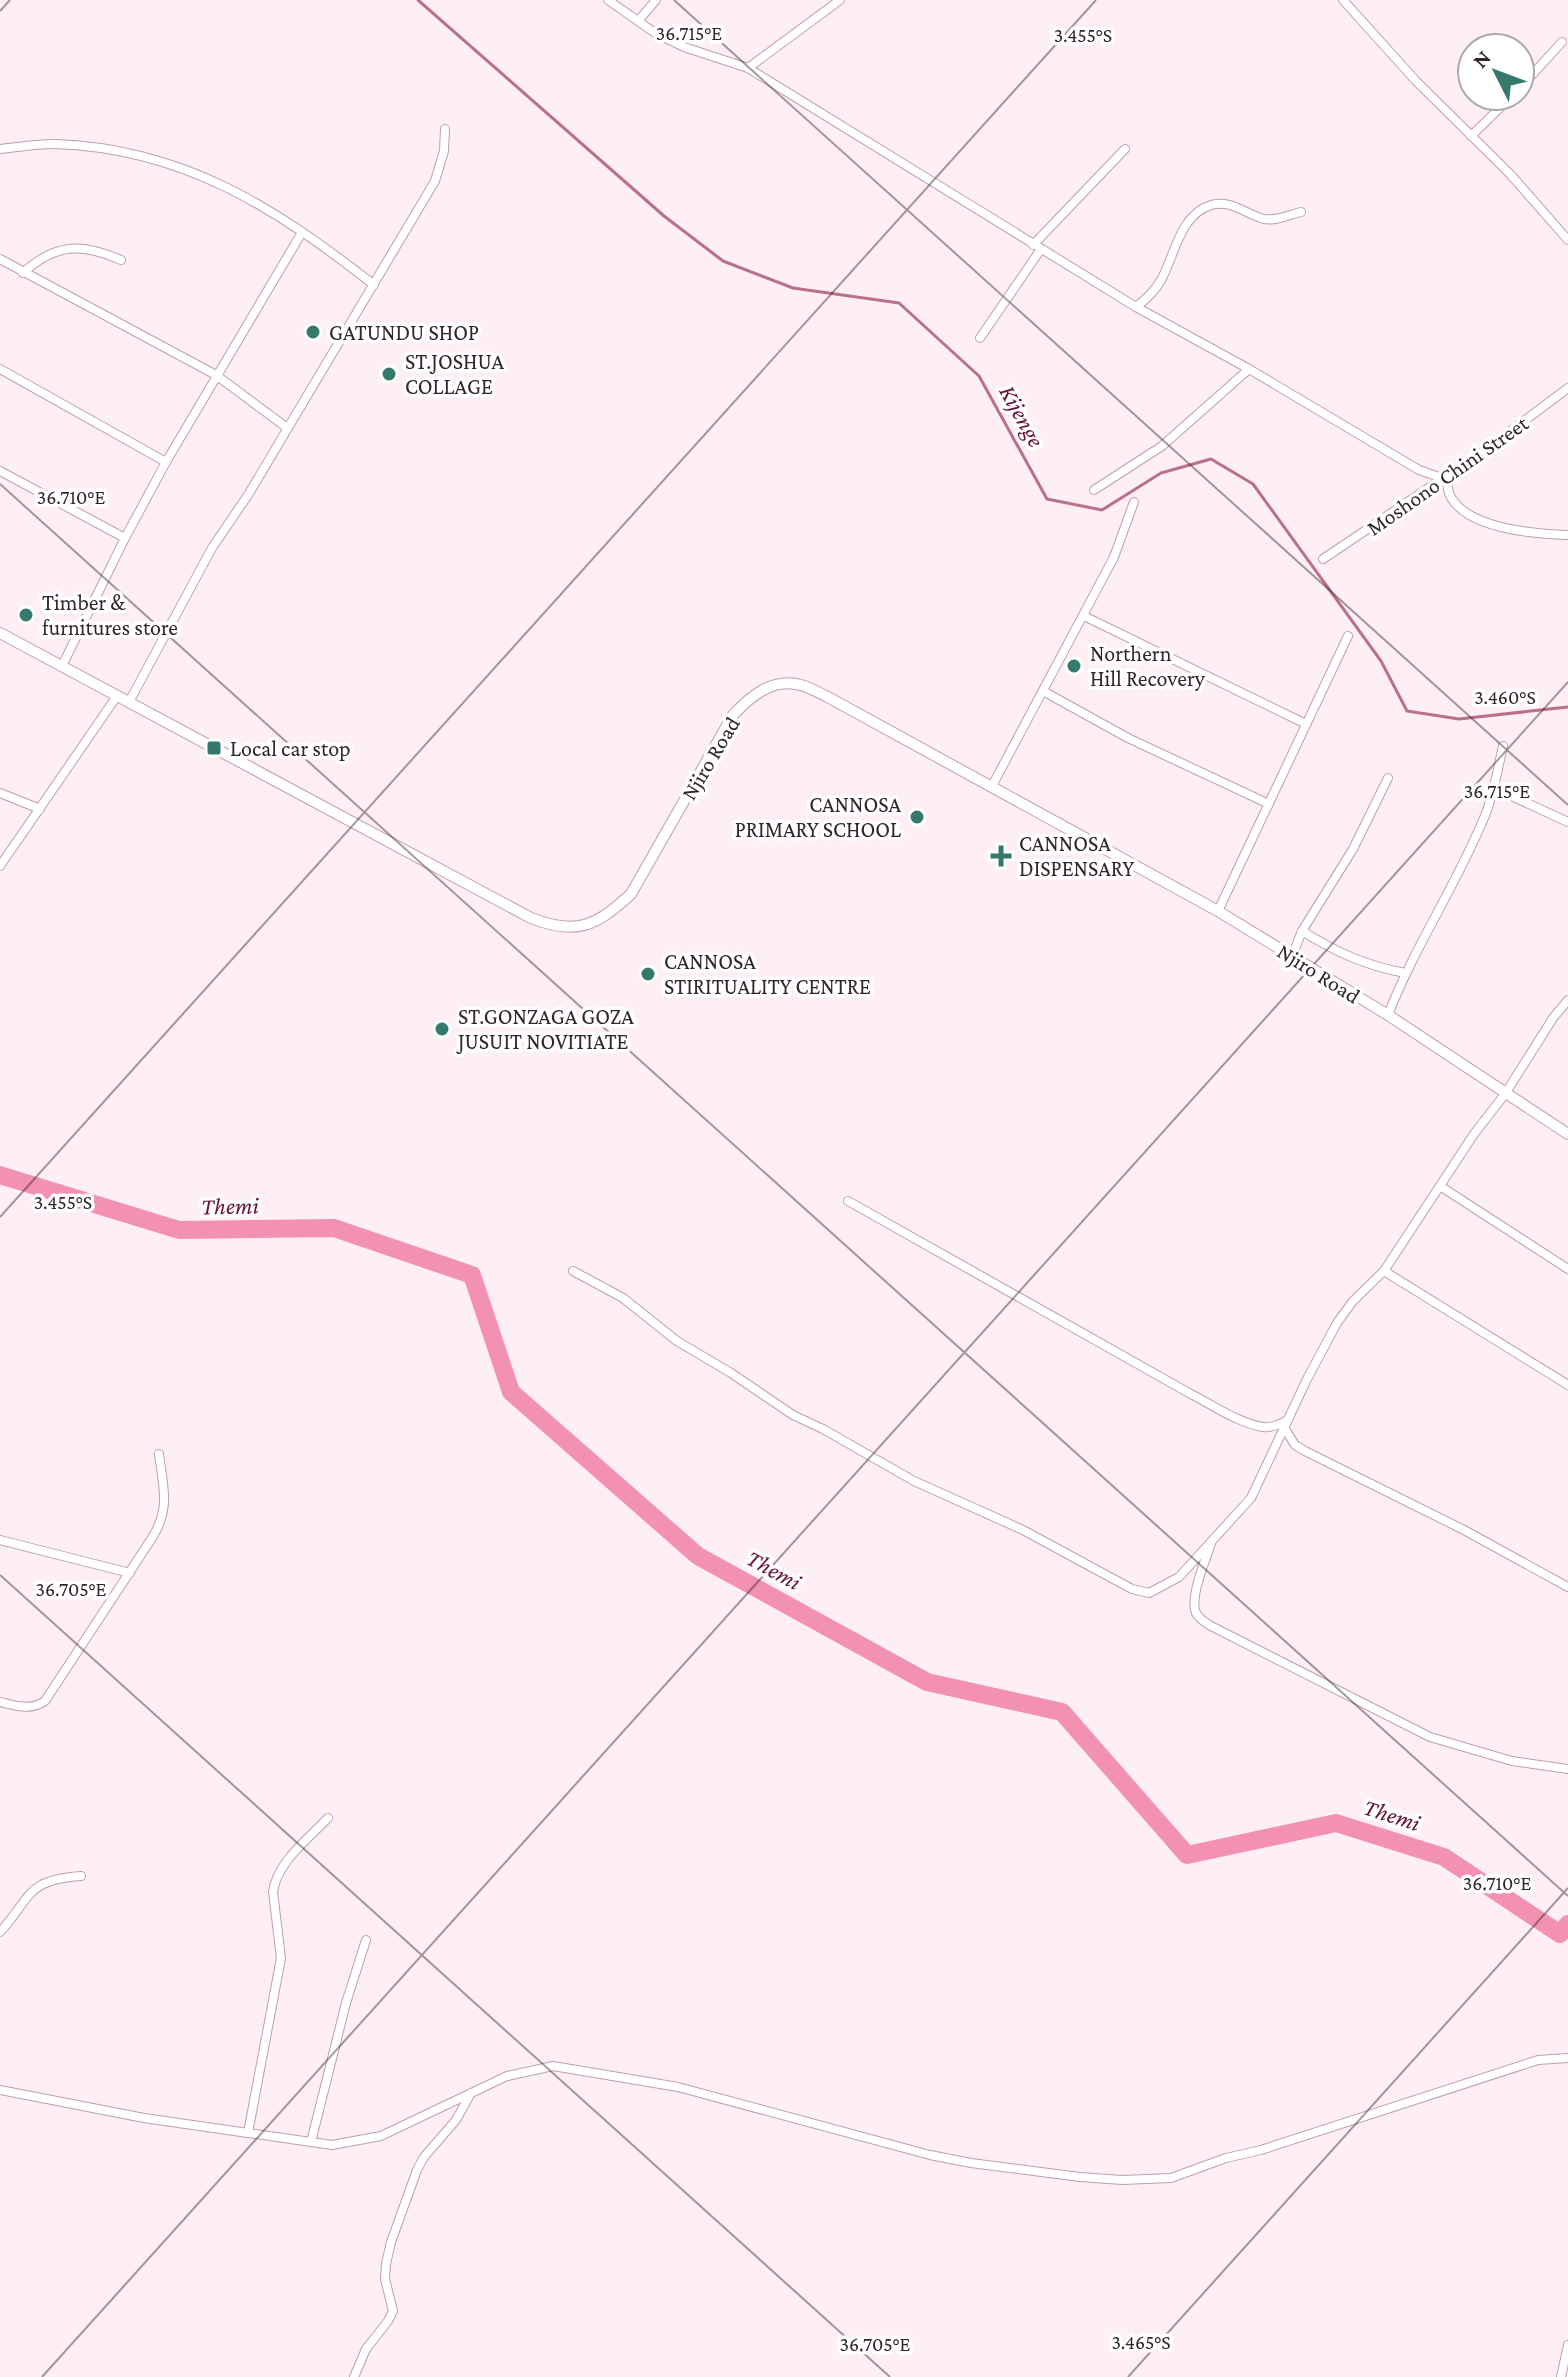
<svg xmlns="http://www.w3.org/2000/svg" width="1568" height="2377" font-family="'Crimson Pro',serif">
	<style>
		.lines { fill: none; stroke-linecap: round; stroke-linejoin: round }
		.stream { stroke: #b97189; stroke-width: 3 }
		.river { stroke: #f391b2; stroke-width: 18 }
		.minor-casing { stroke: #c19ea8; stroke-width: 10 }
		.tertiary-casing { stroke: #c19ea8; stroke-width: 12 }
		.minor { stroke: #fff; stroke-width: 8 }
		.tertiary { stroke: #fff; stroke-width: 10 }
		.ticks { fill: none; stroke: #332529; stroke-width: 2; stroke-opacity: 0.45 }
		.poi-dot { fill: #35796c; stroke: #fff; stroke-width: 3 }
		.labels { text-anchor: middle; stroke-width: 7; stroke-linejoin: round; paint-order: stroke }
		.poi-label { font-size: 22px; fill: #332529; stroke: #fff; text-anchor: start }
		.street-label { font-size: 22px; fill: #332529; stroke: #fff }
		.water-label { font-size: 24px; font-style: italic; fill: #681239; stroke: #fff }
		.ticks-label { font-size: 20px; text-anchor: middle; fill: #332529; stroke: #fff; stroke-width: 7; stroke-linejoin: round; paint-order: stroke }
	</style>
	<rect width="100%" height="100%" fill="#feeff3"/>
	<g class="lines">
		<!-- stream -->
		<polyline class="stream" points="418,0 664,216 723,261 793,288 899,303 979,376 1047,499 1102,510 1161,473 1211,459 1253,484 1381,661 1407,711 1459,719 1568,707"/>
		<!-- river -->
		<polyline class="river" points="0,1175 179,1230 334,1228 472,1275 511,1392 698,1556 927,1682 1062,1712 1187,1855 1336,1823 1444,1857 1560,1934 1568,1924"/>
		<defs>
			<g id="minor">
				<polyline points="608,0 655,33 684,47 748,68 840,0"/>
				<polyline points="1343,0 1416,81 1511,175 1568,240"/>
				<polyline points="638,21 656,0"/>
				<polyline points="748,68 1136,307 1249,369 1419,470 1442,478"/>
				<polyline points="1520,88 1562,42"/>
				<polyline points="1471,136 1512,96"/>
				<path d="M0 149C18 147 37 144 55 144 183 148 276 208 374 285"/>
				<polyline points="1033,245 1125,149"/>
				<polyline points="0,259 216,375 286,427"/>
				<path d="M23 273C55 243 82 243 121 260"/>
				<path d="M1136 307C1145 300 1155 291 1161 280 1175 256 1179 215 1211 205 1231 199 1247 215 1264 219 1276 221 1289 215 1301 212"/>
				<polyline points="980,338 1041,249"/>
				<polyline points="0,369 166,462"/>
				<polyline points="0,471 125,538"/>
				<path d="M1447 475C1447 483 1447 492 1452 499 1471 529 1536 534 1568 535"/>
				<polyline points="1094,490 1162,446 1249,369"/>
				<polyline points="1323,559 1488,448 1568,388"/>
				<polyline points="1084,616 1306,724"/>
				<polyline points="62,666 125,538 166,462 301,234"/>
				<polyline points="1043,691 1128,738 1269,804"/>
				<polyline points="129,702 212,548 248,495 435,181 444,151 445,129"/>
				<polyline points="992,786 1114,557 1134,502"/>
				<polyline points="1492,787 1568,822"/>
				<polyline points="0,793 40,809"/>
				<polyline points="0,866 117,696"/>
				<polyline points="1218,911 1348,636"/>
				<path d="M1302 931C1338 953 1364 965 1405 973"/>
				<polyline points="1292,956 1302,931 1353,849 1388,778"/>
				<path d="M1388 1015C1415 945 1458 883 1486 813 1494 792 1498 768 1503 746"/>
				<polyline points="1440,1186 1568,1269"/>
				<path d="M848 1201 1189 1393C1211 1404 1238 1423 1263 1427 1272 1428 1280 1424 1288 1420"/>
				<polyline points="573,1271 623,1298 677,1341 731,1373 793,1415 823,1429 914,1481 1023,1530 1132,1589 1149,1593 1179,1577 1251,1498 1307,1379 1337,1323 1353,1301 1384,1271 1474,1134 1505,1094 1553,1018 1568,1000"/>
				<polyline points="1384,1271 1568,1385"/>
				<polyline points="1285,1429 1295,1445 1305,1451 1464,1530 1568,1587"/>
				<polyline points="0,1540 130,1573"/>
				<path d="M1211 1543C1206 1560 1189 1597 1196 1613 1199 1619 1205 1622 1211 1626L1430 1737 1512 1761 1568 1769"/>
				<path d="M0 1702C17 1706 30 1711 45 1701L152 1538C171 1508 163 1487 159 1454"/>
				<path d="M0 1932C32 1897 25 1880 81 1876"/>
				<polyline points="0,2090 144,2118 332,2145 381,2136 507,2076 553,2066 678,2087 930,2155 971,2163 1080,2177 1122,2180 1171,2178 1226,2158 1261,2150 1538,2060 1568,2058"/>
				<path d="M248 2133 281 1958 273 1892C277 1862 308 1839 328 1818"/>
				<polyline points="311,2142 346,2003 366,1940"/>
				<polyline points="354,2377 366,2349 388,2321 393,2311 385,2279 386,2264 391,2242 417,2170 424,2157 456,2120 471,2093"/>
				<polyline points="1561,2377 1568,2345"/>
			</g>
			<path id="tertiary" d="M0 633 531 918C577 936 596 926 631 894L733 715C749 698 770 679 796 684 806 685 817 692 826 696L1218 911 1388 1015 1568 1134"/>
		</defs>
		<!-- minor casing -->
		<use href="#minor" class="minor-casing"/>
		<!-- tertiary casing -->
		<use href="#tertiary" class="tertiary-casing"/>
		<!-- minor -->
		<use href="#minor" class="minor"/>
		<!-- tertiary -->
		<use href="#tertiary" class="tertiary"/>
	</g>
	<!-- ticks -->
	<path class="ticks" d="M674 0 1568 805M0 11 10 0M0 484 1568 1896M0 1217 1096 0M0 1575 890 2377M42 2377 1568 682M1128 2377 1568 1888"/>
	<!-- markers -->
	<g class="poi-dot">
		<circle cx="313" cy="332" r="8"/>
		<circle cx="389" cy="374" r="8"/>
		<circle cx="26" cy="615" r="8"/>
		<circle cx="1074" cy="666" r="8"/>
		<rect x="206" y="740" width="16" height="16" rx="4"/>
		<circle cx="917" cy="817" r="8"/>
		<path d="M997 844h8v8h8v8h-8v8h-8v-8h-8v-8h8z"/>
		<circle cx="648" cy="974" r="8"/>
		<circle cx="442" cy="1029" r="8"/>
	</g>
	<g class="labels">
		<!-- poi labels -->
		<g class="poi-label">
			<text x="329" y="340">GATUNDU SHOP</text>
			<text x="405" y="369">ST.JOSHUA<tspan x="405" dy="25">COLLAGE</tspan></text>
			<text x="42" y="610">Timber &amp;<tspan x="42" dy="25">furnitures store</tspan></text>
			<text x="1090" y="661">Northern<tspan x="1090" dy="25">Hill Recovery</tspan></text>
			<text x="230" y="756">Local car stop</text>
			<text x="901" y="812" text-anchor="end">CANNOSA<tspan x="901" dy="25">PRIMARY SCHOOL</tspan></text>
			<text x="1019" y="851">CANNOSA<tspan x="1019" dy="25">DISPENSARY</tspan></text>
			<text x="664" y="969">CANNOSA<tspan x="664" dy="25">STIRITUALITY CENTRE</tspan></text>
			<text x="458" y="1024">ST.GONZAGA GOZA<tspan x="458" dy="25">JUSUIT NOVITIATE</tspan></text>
		</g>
		<!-- street labels -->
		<g class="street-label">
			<text transform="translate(1447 475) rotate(-35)" y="8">Moshono Chini Street</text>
			<text transform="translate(710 758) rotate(-59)" y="8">Njiro Road</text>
			<text transform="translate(1319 973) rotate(32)" y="8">Njiro Road</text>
		</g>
		<!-- water labels -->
		<g class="water-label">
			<text transform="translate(1022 416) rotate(61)" y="8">Kijenge</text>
			<text transform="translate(230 1206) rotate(-1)" y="8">Themi</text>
			<text transform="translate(774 1570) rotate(29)" y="8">Themi</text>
			<text transform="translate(1392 1815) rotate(18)" y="8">Themi</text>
		</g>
	</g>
	<g class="ticks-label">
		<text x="689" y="40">36.715°E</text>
		<text x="1083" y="42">3.455°S</text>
		<text x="71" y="504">36.710°E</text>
		<text x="1505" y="704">3.460°S</text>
		<text x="1497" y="798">36.715°E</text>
		<text x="63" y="1209">3.455°S</text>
		<text x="71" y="1596">36.705°E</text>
		<text x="1497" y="1890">36.710°E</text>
		<text x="1141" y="2349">3.465°S</text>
		<text x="875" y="2351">36.705°E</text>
	</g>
	<!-- north arrow -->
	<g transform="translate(1496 72) rotate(312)"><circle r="38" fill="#ffffff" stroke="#ada8a9" stroke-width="2"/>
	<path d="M0-6L14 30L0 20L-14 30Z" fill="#35796c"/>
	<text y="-12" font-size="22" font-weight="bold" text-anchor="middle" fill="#332529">N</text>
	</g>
</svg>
